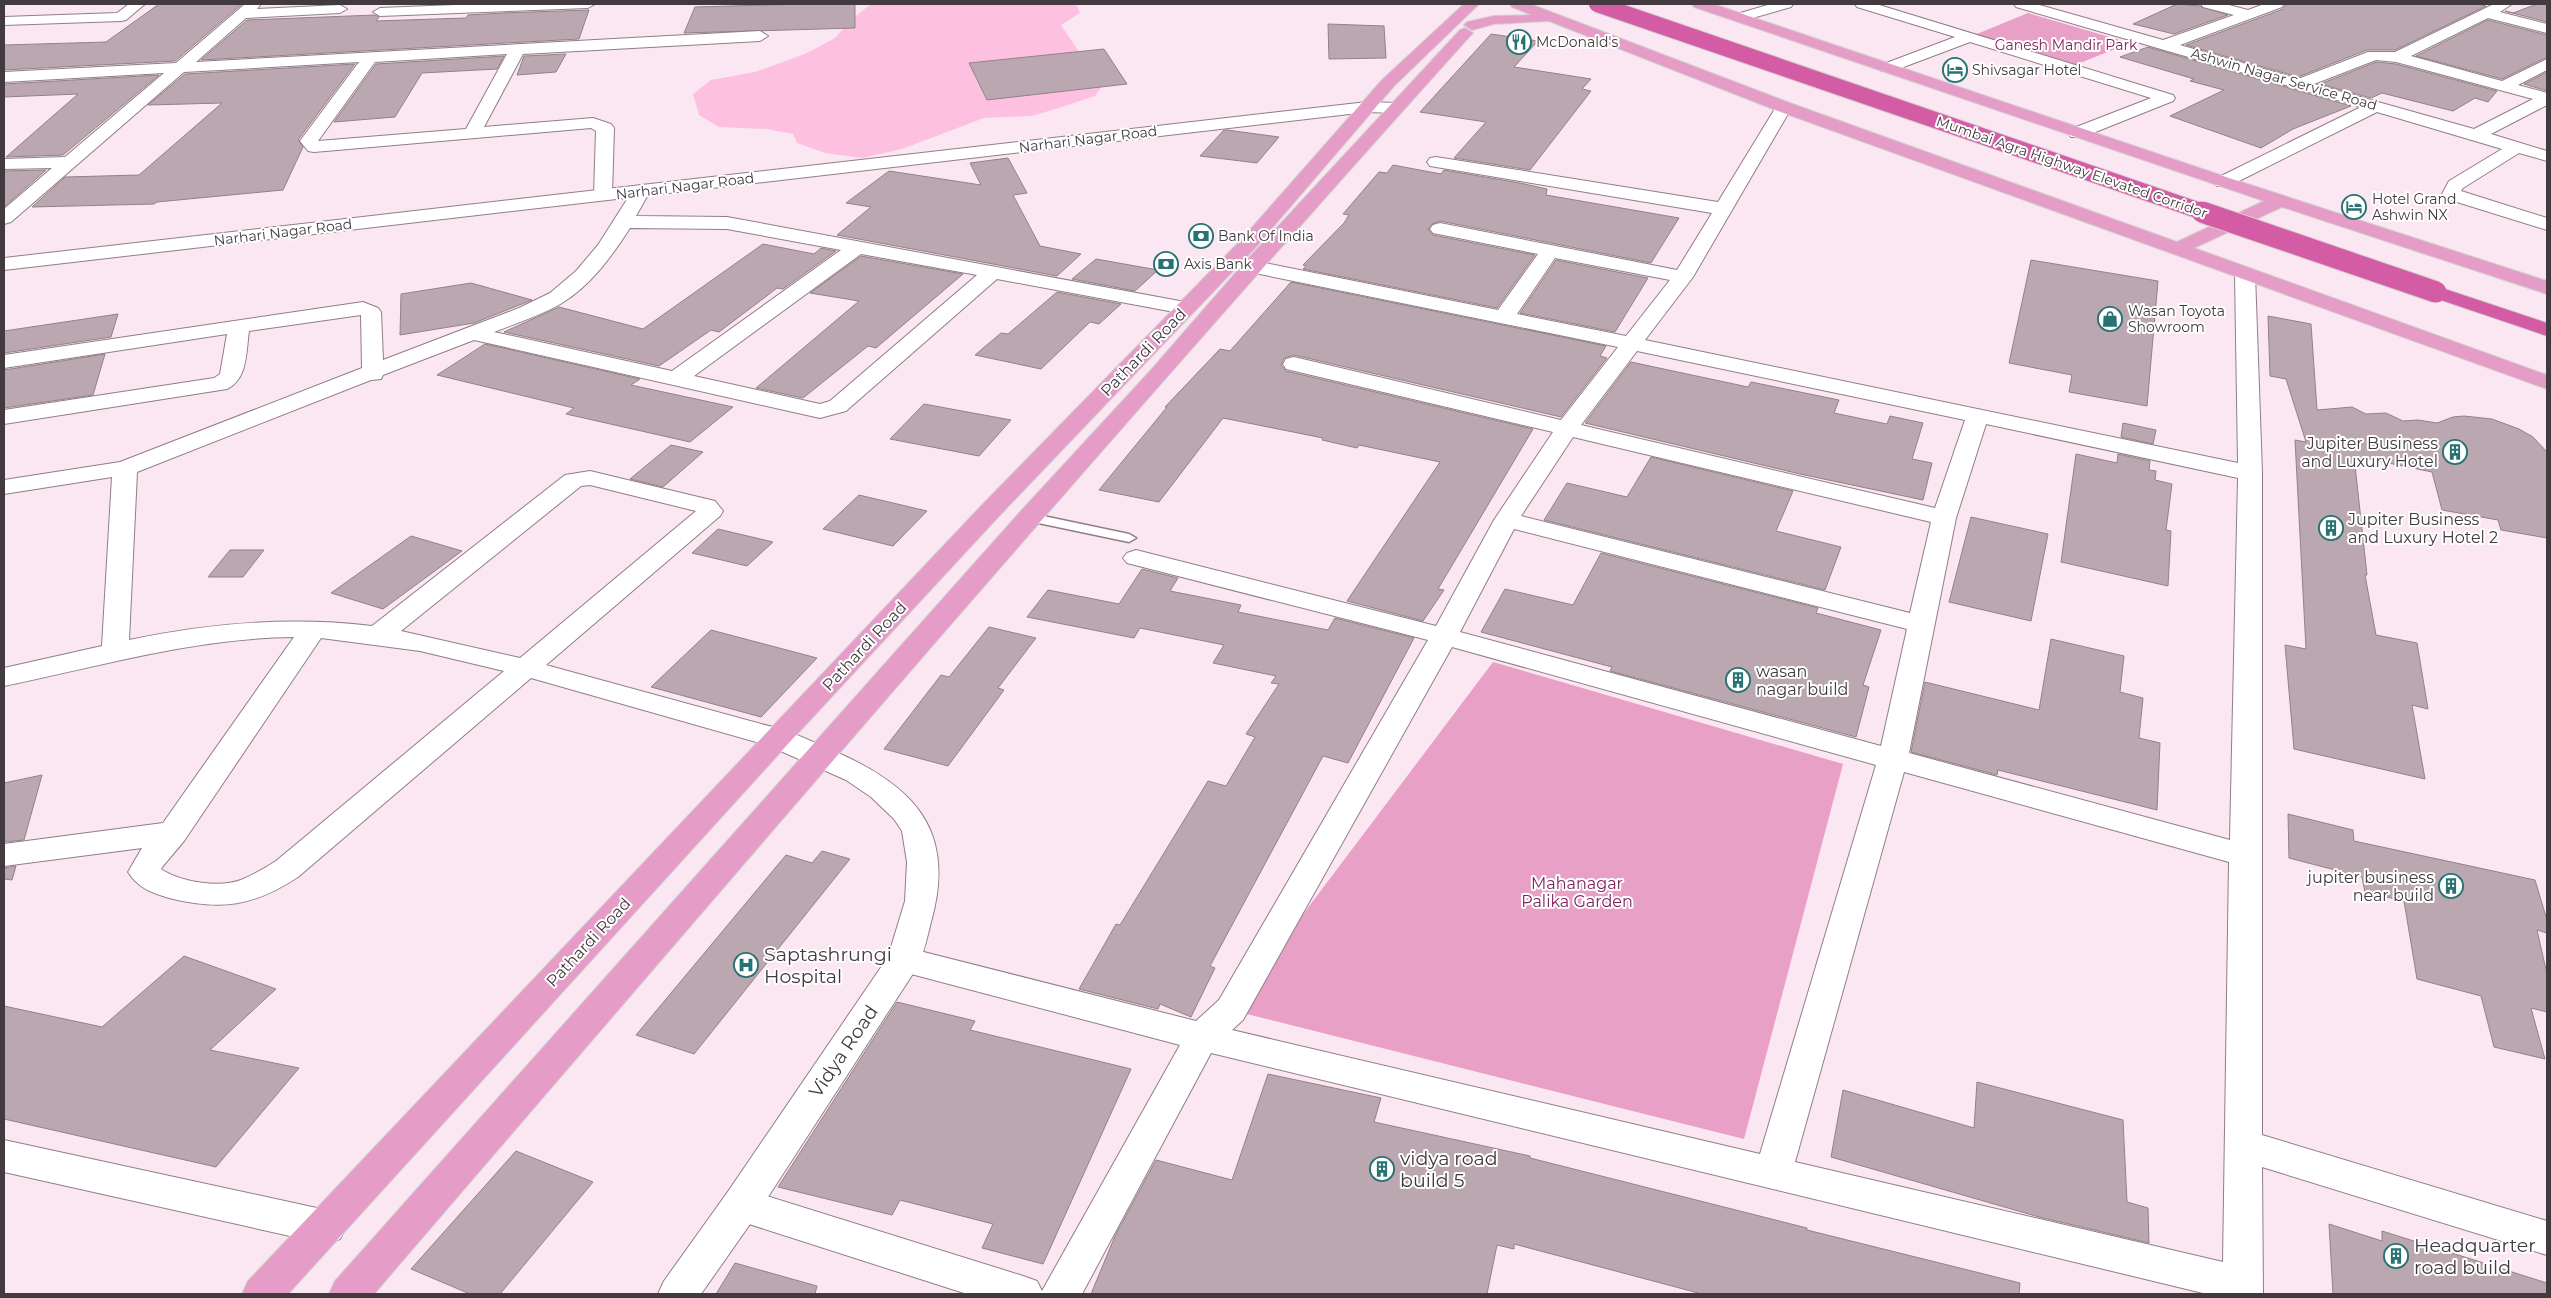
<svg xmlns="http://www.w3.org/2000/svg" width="2551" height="1298" font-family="Montserrat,sans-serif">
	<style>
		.green { fill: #e8a0c7 }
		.water { fill: #fec0e1 }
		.building { fill: #baa7b0; stroke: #93818a }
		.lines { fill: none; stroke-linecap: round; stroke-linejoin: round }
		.lane-casing { stroke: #907e87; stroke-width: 3 }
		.street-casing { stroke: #907e87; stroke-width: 2 }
		.secondary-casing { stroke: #907e87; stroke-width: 2 }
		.primary-casing { stroke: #d2d0d1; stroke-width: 2 }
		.highway-casing { stroke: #d2d0d1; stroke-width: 2 }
		.lane { fill: #fff; fill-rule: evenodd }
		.street { fill: #fff; fill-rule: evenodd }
		.secondary { fill: #fff; fill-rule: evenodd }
		.primary { fill: #e59dc8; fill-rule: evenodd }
		.highway { fill: #d45ca4; fill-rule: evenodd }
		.highway-bridge-far1-casing { stroke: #d2d0d1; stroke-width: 18; stroke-linecap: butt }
		.highway-bridge-casing { stroke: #d2d0d1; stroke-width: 23; stroke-linecap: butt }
		.highway-bridge-far1 { stroke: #d45ca4; stroke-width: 16 }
		.highway-bridge { stroke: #d45ca4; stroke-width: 21 }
		.labels { text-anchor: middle; stroke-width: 4; stroke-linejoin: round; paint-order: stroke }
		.far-poi-label { font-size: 14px; fill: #423a3e; stroke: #fff; text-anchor: start }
		.far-park-label { font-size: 14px; fill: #7b245a; stroke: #fff }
		.far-street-label { font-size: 14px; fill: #423a3e; stroke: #fff }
		.street-label { font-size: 16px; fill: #423a3e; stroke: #fff }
		.poi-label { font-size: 16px; fill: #423a3e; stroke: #fff; text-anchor: end }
		.park-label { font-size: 16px; fill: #7b245a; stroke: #fff }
		.near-poi-label { font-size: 19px; fill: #423a3e; stroke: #fff; text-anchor: start }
		.near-street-label { font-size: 19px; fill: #423a3e; stroke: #fff }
	</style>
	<rect width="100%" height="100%" fill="#fbe7f1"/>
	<!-- green -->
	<g class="green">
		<polygon points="2028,13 2130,43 2070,67 1972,36"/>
		<polygon points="1493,662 1843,764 1744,1139 1231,1010"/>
	</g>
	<!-- water -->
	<polygon class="water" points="871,4 1076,4 1080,13 1061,25 1102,86 1095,96 1062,107 1032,116 984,118 902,149 862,158 825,153 797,143 793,134 766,129 719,127 699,115 693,94 711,80 755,72 805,54 835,38 852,19"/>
	<!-- building -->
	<g class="building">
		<polygon points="159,4 242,4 175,61 4,70 4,45 106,42"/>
		<polygon points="804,4 855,4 855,28 684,33 695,7"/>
		<polygon points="2177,4 2200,6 2228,15 2174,34 2133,24"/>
		<polygon points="2286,4 2477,4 2486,6 2395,50 2367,50 2298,77 2186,45 2283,9"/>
		<polygon points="2537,4 2547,4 2547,22 2505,11 2513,13"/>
		<polygon points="589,10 579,39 201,60 247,20 375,15 379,17 376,21 466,18 468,15 503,13"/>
		<polygon points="2488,20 2547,35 2547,57 2502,79 2416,56"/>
		<polygon points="1328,24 1384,26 1386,58 1329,59"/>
		<polygon points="1491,34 1538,41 1514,67 1591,79 1582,89 1591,91 1530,170 1454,158 1486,122 1420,112"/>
		<polygon points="2148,47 2351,106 2293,129 2261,148 2170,116 2224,90 2190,81 2194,79 2120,57"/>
		<polygon points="1104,49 1127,84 987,100 969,63"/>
		<polygon points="566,54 556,72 517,75 524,56"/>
		<polygon points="504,56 497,69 422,73 395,117 334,122 376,64"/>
		<polygon points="2376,62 2396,64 2497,91 2488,102 2475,98 2453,111 2382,93 2371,98 2320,84"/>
		<polygon points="355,64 298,140 303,147 283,190 157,202 154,204 32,207 65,177 139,175 222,103 148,105 185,74"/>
		<polygon points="2547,72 2547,91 2524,84"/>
		<polygon points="159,75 63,155 6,157 78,94 4,97 4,84"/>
		<polygon points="1224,130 1227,130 1279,137 1257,163 1200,156"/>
		<polygon points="1008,158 1027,193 1013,195 1040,246 1081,254 1057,276 837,235 871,207 846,203 889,171 981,185 970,163"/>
		<polygon points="1393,165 1441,174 1444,170 1520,183 1547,189 1546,195 1679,218 1651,263 1440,221 1432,224 1428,229 1433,235 1535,255 1497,308 1303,269 1306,266 1303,265 1344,223 1349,215 1343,214 1379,172 1387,173"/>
		<polygon points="46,170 37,178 4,207 4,171"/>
		<polygon points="763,244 814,254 821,248 836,251 783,289 777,288 768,295 719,332 711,330 659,366 504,332 559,307 643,329"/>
		<polygon points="861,256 963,274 876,348 868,346 803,398 756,388 859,301 810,293"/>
		<polygon points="1096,259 1158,270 1135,291 1072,279"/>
		<polygon points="1556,260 1648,278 1615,332 1520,313"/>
		<polygon points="2031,260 2158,281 2147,406 2069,392 2072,375 2009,363"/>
		<polygon points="1291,282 1606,346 1600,356 1607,358 1561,417 1294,355 1284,358 1281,365 1286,371 1533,429 1438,589 1444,590 1423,621 1347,601 1440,462 1359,445 1357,448 1322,440 1323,438 1223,418 1159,502 1099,490 1167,407 1165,407 1220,349 1230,351"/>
		<polygon points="471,283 532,300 474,323 400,335 401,294"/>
		<polygon points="1057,292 1121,304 1099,324 1090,322 1041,369 975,355 1001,333 1008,334"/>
		<polygon points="118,314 111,337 4,353 4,331"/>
		<polygon points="2268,316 2311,324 2317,410 2352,407 2366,414 2386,413 2403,421 2418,420 2437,423 2453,417 2464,416 2492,419 2519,429 2533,437 2547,452 2547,538 2501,530 2498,520 2442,510 2432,472 2354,456 2367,575 2365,575 2376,635 2417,643 2428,709 2412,705 2425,779 2294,749 2285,645 2306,649 2295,440 2306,442 2286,379 2270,376"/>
		<polygon points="485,344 640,379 631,385 733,407 690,442 566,414 574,408 437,375"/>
		<polygon points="105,354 93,395 4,408 4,370"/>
		<polygon points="1631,362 1748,387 1751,382 1839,400 1834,413 1887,424 1890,416 1923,423 1912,459 1932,463 1923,500 1800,474 1585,423"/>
		<polygon points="924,404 1011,420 979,456 890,439"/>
		<polygon points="2123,423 2156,430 2153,444 2121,437"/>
		<polygon points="671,445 703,452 663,487 630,479"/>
		<polygon points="2076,454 2117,463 2118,454 2150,461 2149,470 2156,471 2155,480 2172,484 2166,530 2171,531 2168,586 2061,562"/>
		<polygon points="1651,457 1793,491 1776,531 1841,547 1825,590 1544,520 1567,483 1627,497"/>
		<polygon points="859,495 927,511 893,546 823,529"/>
		<polygon points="1971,517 2048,534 2031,621 1949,602"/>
		<polygon points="718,529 773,542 747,566 692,553"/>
		<polygon points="411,536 462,551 383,609 331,593"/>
		<polygon points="230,550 264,550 243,577 208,577"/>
		<polygon points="1601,553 1818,608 1816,613 1881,630 1863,685 1869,687 1856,737 1610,671 1612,667 1481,632 1505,589 1573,605"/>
		<polygon points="1142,569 1178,578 1170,591 1241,605 1238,612 1328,630 1335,618 1414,638 1348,763 1323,756 1210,966 1215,968 1191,1017 1160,1004 1158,1009 1079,989 1116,924 1120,925 1208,781 1226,786 1255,737 1246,734 1279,684 1271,683 1276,676 1213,663 1224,645 1140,628 1134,638 1027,617 1048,590 1119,604"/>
		<polygon points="989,627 1036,638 998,688 1004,690 948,766 884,749 941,675 949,677"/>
		<polygon points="711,630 817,658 761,717 651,687"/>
		<polygon points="2051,639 2124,656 2120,692 2143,698 2139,738 2160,743 2157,810 1998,770 1997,775 1911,752 1925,682 2039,710"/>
		<polygon points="42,775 24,840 4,842 4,783"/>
		<polygon points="2288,814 2353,830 2354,841 2535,880 2547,920 2547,933 2537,930 2547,974 2547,1012 2531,1008 2545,1059 2494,1047 2481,996 2417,979 2404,901 2365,892 2362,877 2289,858"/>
		<polygon points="822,851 850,859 694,1054 636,1035 786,855 812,863"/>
		<polygon points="16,866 12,880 4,879 4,868"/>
		<polygon points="184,956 276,989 210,1050 299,1068 216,1167 4,1119 4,1006 102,1027"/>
		<polygon points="897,1002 975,1021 970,1030 1131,1069 1043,1264 982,1248 993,1224 900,1200 892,1215 778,1187"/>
		<polygon points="1268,1074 1381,1098 1374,1122 1530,1156 1530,1158 1807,1228 1807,1230 2020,1283 2019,1294 1702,1294 1514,1244 1514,1249 1497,1245 1487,1294 1091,1294 1115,1236 1156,1160 1232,1180"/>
		<polygon points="1977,1082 2123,1120 2127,1202 2148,1208 2149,1243 2039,1217 1831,1157 1843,1090 1974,1128"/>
		<polygon points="516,1151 593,1182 500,1294 470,1294 411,1269"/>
		<polygon points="2329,1224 2382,1241 2382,1231 2547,1283 2547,1294 2333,1294"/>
		<polygon points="735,1263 817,1286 815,1294 716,1294"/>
	</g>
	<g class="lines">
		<defs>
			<polygon id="lane" points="1029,513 1129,534 1136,538 1129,542 1024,520 1022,517"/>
			<g id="street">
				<polygon points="129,4 145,4 126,20 121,21 4,25 4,17 117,13"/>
				<path d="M245 4H261L257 9 340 5 347 9 340 13 246 18 196 62 760 31 768 36 760 41 523 54 484 127 593 118 611 124 614 128 612 195 610 199H596L594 195 596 131 591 128 314 152 308 151 300 141 359 62 184 72 11 222 4 224V209L52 168 4 169V159L65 157 164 73 4 82V72L176 63ZM507 54 466 129 318 141 375 62Z"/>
				<polygon points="480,4 595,4 588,8 380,16 373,12 380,8"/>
				<polygon points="1771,4 1793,4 1791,7 1742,21 1735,17 1737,14"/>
				<polygon points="1855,4 1876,4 2173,95 2175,98 2173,101 2083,137 2071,137 2068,133 2071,129 2151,98 1970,42 1893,71 1881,71 1879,68 1881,65 1955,37 1857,7"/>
				<path d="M2014 4H2036L2163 40 2234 15 2203 7 2201 4H2225L2248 10 2264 4H2284L2282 7 2180 45 2298 79 2368 52H2395L2494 4H2512L2500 12 2547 24V33L2488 18 2411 56 2502 81 2547 59V70L2518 85 2547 93V105L2491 134 2547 151V161L2519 153 2463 188 2461 191 2547 218V230L2444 198 2442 194 2449 181 2502 149 2377 112 2229 186H2217L2214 182 2217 178 2361 107 2016 7ZM2376 60 2396 62 2533 99 2474 129 2314 84Z"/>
				<path d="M1784 102 1792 107 1693 277 1645 340 2238 463 2235 274 2238 270H2252L2255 274 2262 473V1135L2547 1221V1255L2262 1167 2263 1294H2207L1211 1053 1082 1294H967L727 1217 722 1205 727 1193 741 1188 1023 1276 1037 1281 1042 1291 1180 1045 892 969 887 960 892 951 904 947 1196 1021 1219 1000 1428 640 1127 563 1123 558 1127 553 1136 550 1436 626 1494 520 1553 432 1286 369 1283 364 1286 359 1294 357 1561 420 1618 347 1230 268 1223 266 1220 262 1223 258 1230 256 1498 310 1538 254 1433 233 1430 229 1433 225 1440 223 1677 270 1712 213 1430 166 1427 162 1430 158 1436 157 1718 202 1776 107ZM1555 258 1670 280 1626 336 1517 314ZM1637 351 1965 420 1935 508 1581 425ZM1986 424 2238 478 2230 840 1909 753 1956 518ZM1573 437 1931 522 1910 613 1521 516ZM1514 529 1907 629 1881 746 1460 632ZM1452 647 1876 765 1760 1154 1232 1030 1243 1020ZM1904 772 2229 862 2223 1262 1795 1162Z"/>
				<path d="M641 185 647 187 650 191 636 216 727 217 1185 302 1192 304 1195 308 1192 312 1185 314 997 279 846 411 820 418 474 340 383 375 381 379 371 380 137 472 129 640C210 623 290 616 372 626L565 475 590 471 715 501 723 511 720 516 546 665 787 731 792 738 787 745 777 748 531 678 298 877C254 906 221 911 169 898 152 893 138 888 128 872L142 848 4 866V844L163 823 294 637C194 638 101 666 4 686V668L102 646 112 477 4 494V480L120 462 362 368 361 315 249 331C246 351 248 379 227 389L4 424V410L214 378 220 374 227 334 4 368V355L363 302 378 308 381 312 383 360 519 308 550 293 576 271 598 245 635 187ZM630 228 727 229 841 250 672 371 494 332C517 323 542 315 562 303 591 285 612 256 630 228ZM861 254 977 275 830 401 820 404 694 376ZM590 485 696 511 520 658 401 631 581 486ZM321 638 420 651 504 671 276 861C265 868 253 875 241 880 219 888 183 882 164 871L161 869 163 866 184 841Z"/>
				<polygon points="4,1140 326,1210 340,1215 346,1227 340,1239 326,1244 4,1172"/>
			</g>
			<g id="secondary">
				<polygon points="1367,102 1397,103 1405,108 1397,113 1367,112 4,270 4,258"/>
				<path d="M777 728C797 734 815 743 834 751 914 786 957 830 931 922 927 938 924 954 916 969L755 1217 701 1294H658L664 1281 727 1193 888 957 905 901 907 862 902 831 894 819 871 797 846 780 767 745 762 738 767 731Z"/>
			</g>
			<g id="primary">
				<polygon points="1464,4 1479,4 1394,86 1255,248 1000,515 787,745 288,1294 242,1294 248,1281 982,505 1241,240 1382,80"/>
				<polygon points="1510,4 1530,4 1790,103 2177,242 2264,201 1694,7 1692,4 1713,4 2229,178 2547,281 2547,294 2282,207 2194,248 2547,375 2547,389 1778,111 1549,21 1494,24 1472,30 1464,25 1467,22 1494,16 1532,15 1512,7"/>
				<path d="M1465 28 1473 33 1470 36C1098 449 737 872 374 1294H329L335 1281 1020 512 1151 370 1245 262 1460 30Z"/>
			</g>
			<polygon id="highway" points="2436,286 2547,323 2547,336 2429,296 2426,292 2429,288"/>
		</defs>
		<!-- lane casing -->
		<use href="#lane" class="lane-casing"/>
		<!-- street casing -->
		<use href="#street" class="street-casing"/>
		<!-- secondary casing -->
		<use href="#secondary" class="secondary-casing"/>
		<!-- primary casing -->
		<use href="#primary" class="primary-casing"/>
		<!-- highway casing -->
		<use href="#highway" class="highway-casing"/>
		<!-- lane -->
		<use href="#lane" class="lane"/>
		<!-- street -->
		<use href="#street" class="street"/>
		<!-- secondary -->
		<use href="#secondary" class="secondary"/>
		<!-- primary -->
		<use href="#primary" class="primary"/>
		<!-- highway -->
		<use href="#highway" class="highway"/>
		<defs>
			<polyline id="highway-bridge-far1" points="1597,4 2206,213"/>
			<polyline id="highway-bridge" points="2202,212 2436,292"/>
		</defs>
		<!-- highway-bridge-far1 casing -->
		<use href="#highway-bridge-far1" class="highway-bridge-far1-casing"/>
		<!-- highway-bridge casing -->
		<use href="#highway-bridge" class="highway-bridge-casing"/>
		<!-- highway-bridge-far1 -->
		<use href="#highway-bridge-far1" class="highway-bridge-far1"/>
		<!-- highway-bridge -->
		<use href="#highway-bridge" class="highway-bridge"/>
	</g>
	<!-- icons -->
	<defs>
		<symbol id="restaurant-ring" viewBox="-11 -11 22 22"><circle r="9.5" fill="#fff" stroke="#277273" stroke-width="1.5"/><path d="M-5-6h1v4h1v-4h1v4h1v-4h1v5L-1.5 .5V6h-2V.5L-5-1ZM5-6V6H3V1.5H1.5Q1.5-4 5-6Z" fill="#277273"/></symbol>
		<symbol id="hotel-ring" viewBox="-11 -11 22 22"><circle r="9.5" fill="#fff" stroke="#277273" stroke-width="1.5"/><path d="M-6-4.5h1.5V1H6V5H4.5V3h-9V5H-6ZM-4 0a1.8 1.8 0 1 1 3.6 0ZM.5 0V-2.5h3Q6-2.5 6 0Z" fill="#277273"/></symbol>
		<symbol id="bank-ring" viewBox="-11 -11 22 22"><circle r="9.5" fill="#fff" stroke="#277273" stroke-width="1.5"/><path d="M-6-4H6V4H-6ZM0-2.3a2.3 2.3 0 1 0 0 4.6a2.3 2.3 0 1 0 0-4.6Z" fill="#277273"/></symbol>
		<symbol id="shop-ring" viewBox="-11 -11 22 22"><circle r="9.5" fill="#fff" stroke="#277273" stroke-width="1.5"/><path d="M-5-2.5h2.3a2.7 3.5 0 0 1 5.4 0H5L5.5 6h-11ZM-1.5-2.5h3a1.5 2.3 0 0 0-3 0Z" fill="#277273"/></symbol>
		<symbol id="building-ring" viewBox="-11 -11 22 22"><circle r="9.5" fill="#fff" stroke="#277273" stroke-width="1.5"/><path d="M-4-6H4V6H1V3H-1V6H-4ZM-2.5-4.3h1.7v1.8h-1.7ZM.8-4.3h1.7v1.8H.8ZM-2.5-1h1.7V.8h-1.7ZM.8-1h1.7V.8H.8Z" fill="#277273"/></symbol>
		<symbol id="hospital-ring" viewBox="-11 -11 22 22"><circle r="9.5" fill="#fff" stroke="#277273" stroke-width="1.5"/><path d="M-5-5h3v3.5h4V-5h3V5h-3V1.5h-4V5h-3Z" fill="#277273"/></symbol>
	</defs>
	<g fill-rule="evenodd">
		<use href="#restaurant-ring" x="1505" y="28" width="28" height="28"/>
		<use href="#hotel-ring" x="1941" y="56" width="28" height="28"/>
		<use href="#hotel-ring" x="2340" y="193" width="28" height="28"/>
		<use href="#bank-ring" x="1187" y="222" width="28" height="28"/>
		<use href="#bank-ring" x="1152" y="250" width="28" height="28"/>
		<use href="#shop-ring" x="2096" y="305" width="28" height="28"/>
		<use href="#building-ring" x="2441" y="438" width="28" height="28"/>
		<use href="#building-ring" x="2317" y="514" width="28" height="28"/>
		<use href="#building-ring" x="1724" y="666" width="28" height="28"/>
		<use href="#building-ring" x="2437" y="872" width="28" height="28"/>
		<use href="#hospital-ring" x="732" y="951" width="28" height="28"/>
		<use href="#building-ring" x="1368" y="1155" width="28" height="28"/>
		<use href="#building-ring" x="2382" y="1242" width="28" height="28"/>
	</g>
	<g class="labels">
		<!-- far-poi labels -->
		<g class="far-poi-label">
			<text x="1536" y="47">McDonald's</text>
			<text x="1972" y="75">Shivsagar Hotel</text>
			<text x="2372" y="204">Hotel Grand<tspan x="2372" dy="16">Ashwin NX</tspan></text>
			<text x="1218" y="241">Bank Of India</text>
			<text x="1184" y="269">Axis Bank</text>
			<text x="2128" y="316">Wasan Toyota<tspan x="2128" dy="16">Showroom</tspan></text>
		</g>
		<!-- far-park labels -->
		<g class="far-park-label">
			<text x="2066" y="50">Ganesh Mandir Park</text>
		</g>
		<!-- far-street labels -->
		<g class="far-street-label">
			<text transform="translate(2284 79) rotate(16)" y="5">Ashwin Nagar Service Road</text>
			<text transform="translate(1088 139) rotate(-7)" y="5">Narhari Nagar Road</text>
			<text transform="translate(2072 167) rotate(19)" y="5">Mumbai Agra Highway Elevated Corridor</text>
			<text transform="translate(685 186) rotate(-7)" y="5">Narhari Nagar Road</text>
			<text transform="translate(283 232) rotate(-7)" y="5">Narhari Nagar Road</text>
		</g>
		<!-- street labels -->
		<g class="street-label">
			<text transform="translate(1143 352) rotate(-46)" y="6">Pathardi Road</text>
			<text transform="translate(864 646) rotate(-47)" y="6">Pathardi Road</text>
			<text transform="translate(588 942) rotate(-47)" y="6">Pathardi Road</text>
		</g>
		<!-- poi labels -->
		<g class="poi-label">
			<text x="2438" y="449">Jupiter Business<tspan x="2438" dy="18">and Luxury Hotel</tspan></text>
			<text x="2348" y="525" text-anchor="start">Jupiter Business<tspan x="2348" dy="18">and Luxury Hotel 2</tspan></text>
			<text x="1756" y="677" text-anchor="start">wasan<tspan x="1756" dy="18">nagar build</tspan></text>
			<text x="2434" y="883">jupiter business<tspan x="2434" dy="18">near build</tspan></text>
		</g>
		<!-- park labels -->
		<g class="park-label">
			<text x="1577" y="889">Mahanagar<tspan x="1577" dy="18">Palika Garden</tspan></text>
		</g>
		<!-- near-poi labels -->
		<g class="near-poi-label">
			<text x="764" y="961">Saptashrungi<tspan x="764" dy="22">Hospital</tspan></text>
			<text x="1400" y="1165">vidya road<tspan x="1400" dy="22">build 5</tspan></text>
			<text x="2414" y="1252">Headquarter<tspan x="2414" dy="22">road build</tspan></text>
		</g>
		<!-- near-street labels -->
		<g class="near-street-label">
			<text transform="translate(843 1051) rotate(-56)" y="7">Vidya Road</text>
		</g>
	</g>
	<!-- border -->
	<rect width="2551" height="1298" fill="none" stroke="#423a3e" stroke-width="10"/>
</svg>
